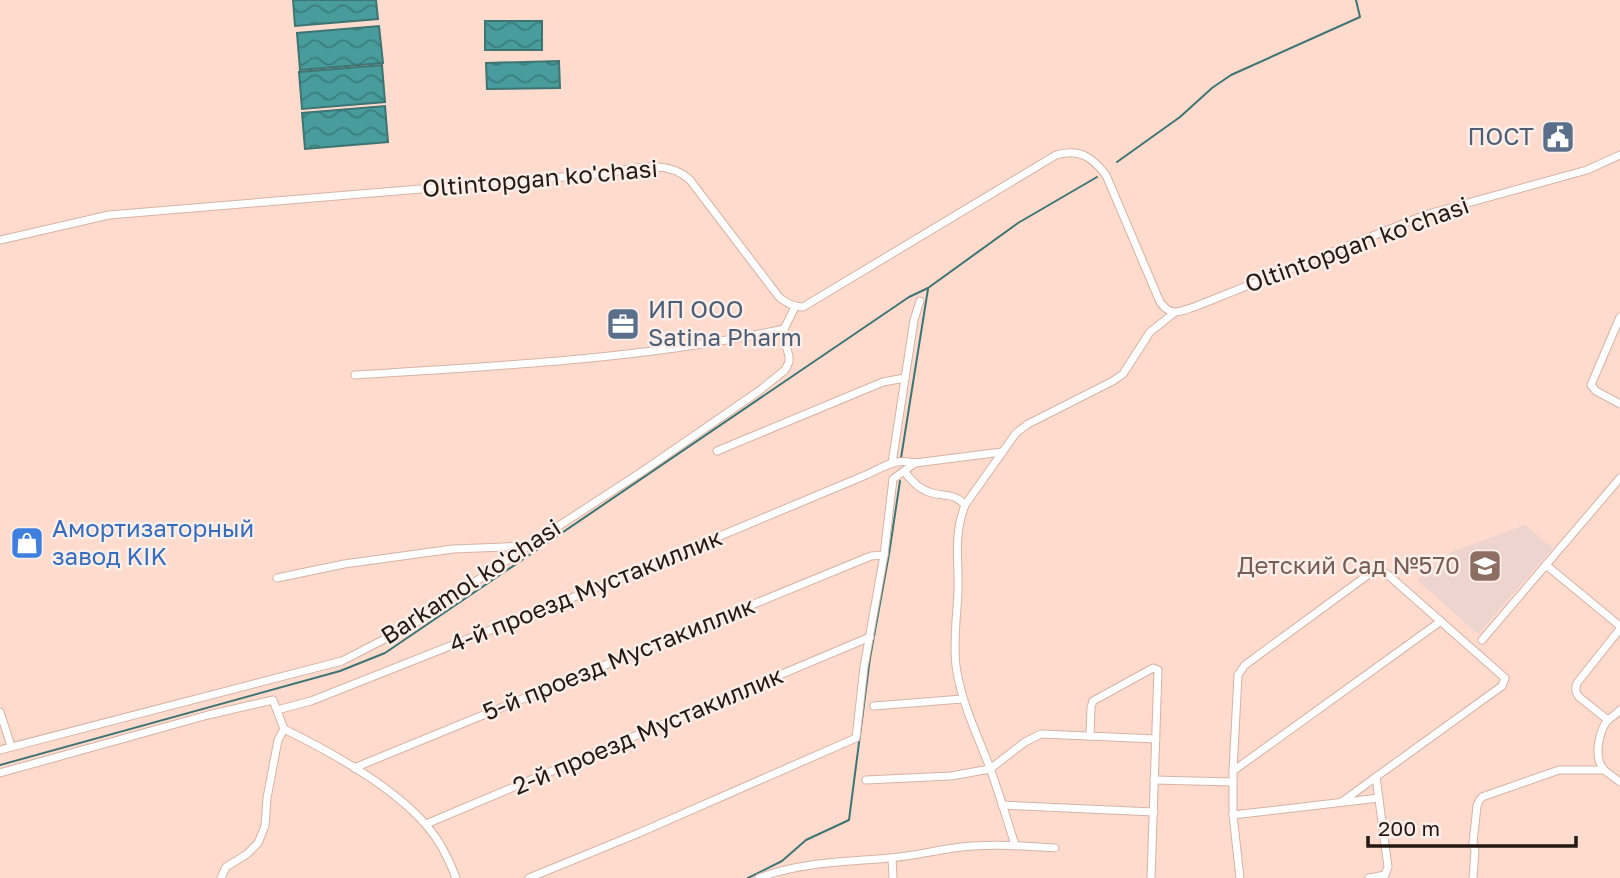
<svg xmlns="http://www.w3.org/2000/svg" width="1620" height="878" font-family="'Golos Text',sans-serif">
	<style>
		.education { fill: #edd4ce }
		.water { fill: url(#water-waves); stroke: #3e7573; stroke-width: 2 }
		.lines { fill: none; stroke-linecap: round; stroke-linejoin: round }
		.stream { stroke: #3e7573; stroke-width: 2 }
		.minor-casing { stroke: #d5b3a6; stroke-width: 9 }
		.minor { stroke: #fff; stroke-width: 7 }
		.labels { text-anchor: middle; stroke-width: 5; stroke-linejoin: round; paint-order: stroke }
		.service-label { font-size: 24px; fill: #4e5e75; stroke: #fceee8; text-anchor: end }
		.street-label { font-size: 24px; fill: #251914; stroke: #fceee8 }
		.shop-label { font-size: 24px; fill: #366cbe; stroke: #fceee8; text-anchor: start }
		.education-label { font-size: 24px; fill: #785e54; stroke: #fceee8; text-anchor: end }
	</style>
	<defs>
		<pattern id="water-waves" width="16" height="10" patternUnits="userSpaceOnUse" patternTransform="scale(1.75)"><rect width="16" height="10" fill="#489c9c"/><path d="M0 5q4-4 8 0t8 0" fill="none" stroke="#3c7e7e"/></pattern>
	</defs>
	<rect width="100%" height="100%" fill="#ffdbce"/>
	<!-- education -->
	<polygon class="education" points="1525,525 1553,548 1478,634 1417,580 1451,552"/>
	<!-- water -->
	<g class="water">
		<polygon points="293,0 376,0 378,19 295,26"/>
		<rect x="485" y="21" width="57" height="29"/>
		<polygon points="379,26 383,63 300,70 297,33"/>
		<polygon points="559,61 560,88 487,89 486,63"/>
		<polygon points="382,65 385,102 302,109 299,72"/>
		<polygon points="385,106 388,142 305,149 302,113"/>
	</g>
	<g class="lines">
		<!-- stream -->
		<g class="stream">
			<polyline points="1117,162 1180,117 1212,88 1231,75 1360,17 1356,0"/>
			<polyline points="901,458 928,289"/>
			<polyline points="0,765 340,671 385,653 909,297 928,288 1018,223 1097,177"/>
			<polyline points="748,878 782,861 806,840 849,820 870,658 889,554 900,481"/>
		</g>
		<defs>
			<g id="minor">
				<path d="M0 240 109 215 599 174C629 170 665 157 690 180L779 297C787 303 793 307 803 307L1056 155C1079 148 1092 157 1106 175L1160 302C1171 317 1178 312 1194 307L1428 214 1587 170 1620 155"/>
				<polyline points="1620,317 1591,385 1596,391 1620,404"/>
				<path d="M355 375C499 366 643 359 784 329L795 307"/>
				<polyline points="717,451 883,382 905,378"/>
				<polyline points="892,463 914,320 920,301"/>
				<path d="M905 472C912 482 920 490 932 493 947 497 954 493 965 505"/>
				<polyline points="1546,565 1620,626"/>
				<polyline points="277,578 344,564 453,549 526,546"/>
				<polyline points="1482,640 1620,478"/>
				<polyline points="874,706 962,699"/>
				<path d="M277 710 311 701 579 595 866 475C884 467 894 458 915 463L1002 452"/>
				<polyline points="0,712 11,746"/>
				<path d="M1608 720 1579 697C1575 692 1575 688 1577 683L1620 629"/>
				<polyline points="1090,736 1091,707 1093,701 1153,668 1158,670 1151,878"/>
				<polyline points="0,750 342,661 412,625 528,546 643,471 759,391 785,370 789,362 789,356 784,339 784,329"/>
				<polyline points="354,768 871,556 884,555"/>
				<path d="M1604 770C1603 768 1599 763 1599 760 1596 749 1600 730 1607 721 1611 717 1616 715 1620 710"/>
				<polyline points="1233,771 1441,621"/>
				<path d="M0 773 208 715 273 700 284 729C331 752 393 786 427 826 440 841 449 859 456 878"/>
				<polyline points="866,780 951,776 990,769 1025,742 1041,734 1156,739"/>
				<polyline points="1154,780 1233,782"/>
				<polyline points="1343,801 1376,777"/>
				<polyline points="1002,805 1154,812"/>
				<polyline points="1233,815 1379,798"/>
				<polyline points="426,824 870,637"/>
				<path d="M1015 845C1007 819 999 793 990 768 977 734 961 702 956 666 953 641 957 616 958 591 959 558 953 537 965 505L1016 433 1028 424 1113 381 1123 374 1150 332 1174 313"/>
				<polyline points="892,858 893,878"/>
				<polyline points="221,878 226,867 247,854 258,843 265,826 267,798 278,740 284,729"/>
				<polyline points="529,878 639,833 856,738 864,667 884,555 893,479 915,463"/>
				<path d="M759 878C800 862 846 862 890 858 912 856 933 851 954 848 987 843 1022 846 1055 848"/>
				<polyline points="1240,878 1233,815 1233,771 1238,675 1245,665 1376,569 1381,570 1387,574 1505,678 1502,686 1376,777 1388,867 1385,875 1369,878"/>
				<polyline points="1473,878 1475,851 1473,843 1477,806 1479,801 1482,797 1559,770 1604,770 1620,782"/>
			</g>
		</defs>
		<!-- minor casing -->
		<use href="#minor" class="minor-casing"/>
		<!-- minor -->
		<use href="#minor" class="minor"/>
	</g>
	<!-- icons -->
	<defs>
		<symbol id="civic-square" viewBox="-11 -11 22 22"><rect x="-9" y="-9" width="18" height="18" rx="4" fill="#5c6f8a" stroke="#fceee8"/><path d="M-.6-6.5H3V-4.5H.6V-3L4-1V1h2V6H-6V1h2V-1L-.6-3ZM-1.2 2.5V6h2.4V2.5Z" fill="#fff"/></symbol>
		<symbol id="office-square" viewBox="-11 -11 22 22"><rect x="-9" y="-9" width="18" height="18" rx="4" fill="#5c6f8a" stroke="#fceee8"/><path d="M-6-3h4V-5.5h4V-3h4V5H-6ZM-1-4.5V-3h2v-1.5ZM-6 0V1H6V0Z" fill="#fff"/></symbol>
		<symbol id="shop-square" viewBox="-11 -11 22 22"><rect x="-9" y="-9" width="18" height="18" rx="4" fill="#3f7fe0" stroke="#fceee8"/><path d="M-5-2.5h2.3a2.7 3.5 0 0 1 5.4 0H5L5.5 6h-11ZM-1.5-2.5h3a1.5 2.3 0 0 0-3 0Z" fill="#fff"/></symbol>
		<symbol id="school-square" viewBox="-11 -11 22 22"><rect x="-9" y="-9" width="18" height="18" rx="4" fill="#8d6e63" stroke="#fceee8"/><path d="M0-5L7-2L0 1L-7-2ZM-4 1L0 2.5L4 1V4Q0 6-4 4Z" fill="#fff"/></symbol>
	</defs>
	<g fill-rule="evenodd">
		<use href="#civic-square" x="1539" y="118" width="38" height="38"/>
		<use href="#office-square" x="604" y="305" width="38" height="38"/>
		<use href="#shop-square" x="8" y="524" width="38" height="38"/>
		<use href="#school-square" x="1466" y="547" width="38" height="38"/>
	</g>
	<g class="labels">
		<!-- service labels -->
		<g class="service-label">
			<text x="1534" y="145">ПОСТ</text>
			<text x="648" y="318" text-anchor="start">ИП ООО<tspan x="648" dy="28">Satina Pharm</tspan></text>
		</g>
		<!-- street labels -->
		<g class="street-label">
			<text transform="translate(540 179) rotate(-5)" y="8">Oltintopgan ko'chasi</text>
			<text transform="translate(1357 245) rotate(-20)" y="8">Oltintopgan ko'chasi</text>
			<text transform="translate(471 582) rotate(-33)" y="8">Barkamol ko'chasi</text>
			<text transform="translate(586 591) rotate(-22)" y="8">4-й проезд Мустакиллик</text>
			<text transform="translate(619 659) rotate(-22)" y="8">5-й проезд Мустакиллик</text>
			<text transform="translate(648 731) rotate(-23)" y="8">2-й проезд Мустакиллик</text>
		</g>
		<!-- shop labels -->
		<g class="shop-label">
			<text x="52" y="537">Амортизаторный<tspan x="52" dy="28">завод KIK</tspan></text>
		</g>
		<!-- education labels -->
		<g class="education-label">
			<text x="1460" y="574">Детский Сад №570</text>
		</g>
	</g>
	<!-- scale -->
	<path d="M1368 836v10h208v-10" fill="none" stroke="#251914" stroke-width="3.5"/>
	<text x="1378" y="836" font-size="21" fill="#251914" stroke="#fceee8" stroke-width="5" paint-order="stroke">200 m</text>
</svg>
